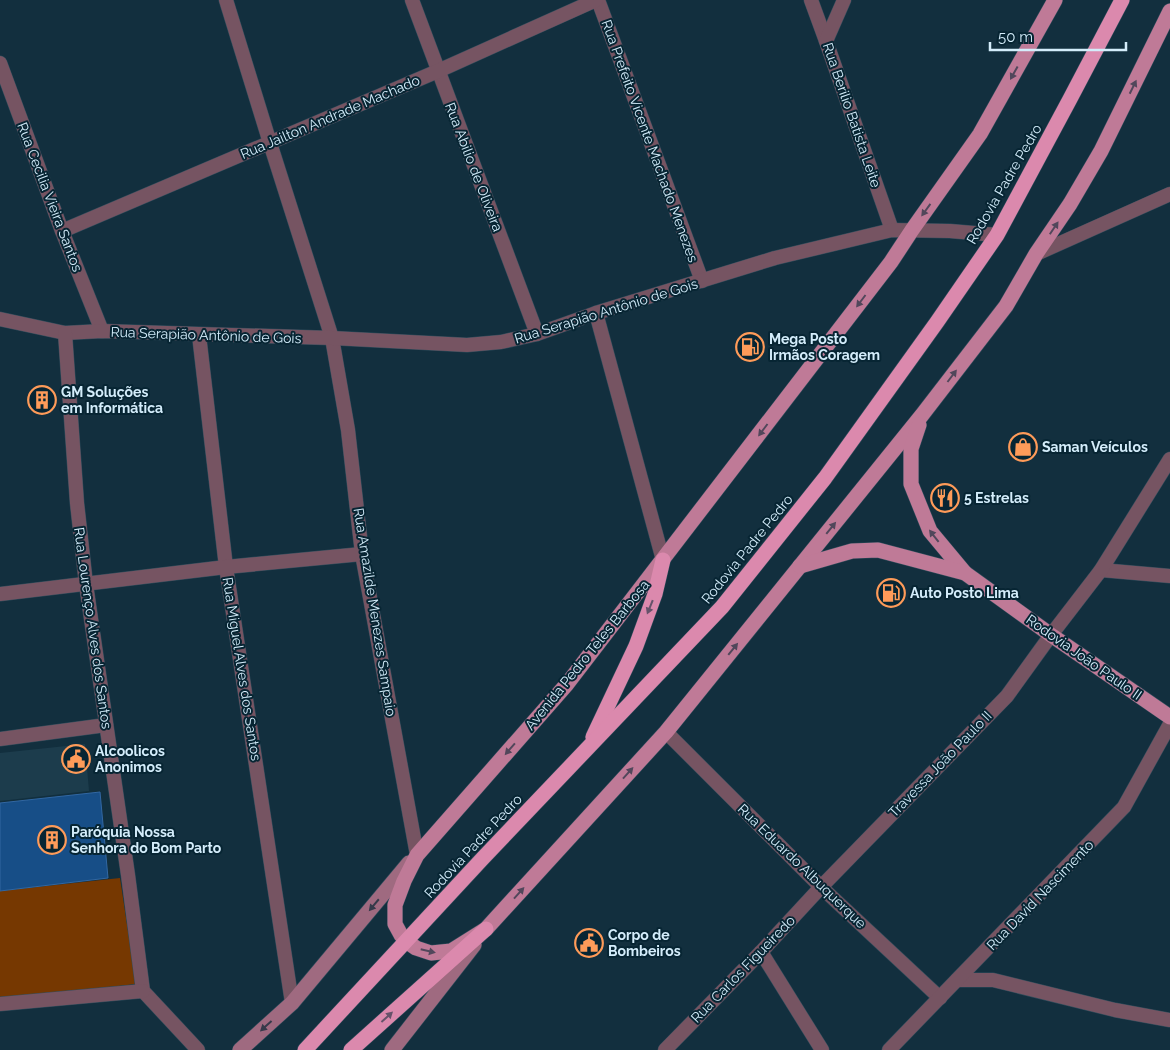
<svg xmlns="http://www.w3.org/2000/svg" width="1170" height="1050" font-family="Raleway,sans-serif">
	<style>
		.built { fill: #1c3c4c }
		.green { fill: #763801 }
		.building { fill: #174e87; stroke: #3267a2 }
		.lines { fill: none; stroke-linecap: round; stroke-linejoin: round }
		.street-casing { stroke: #314d5c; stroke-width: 15 }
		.secondary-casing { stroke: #314d5c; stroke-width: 16 }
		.primary-casing { stroke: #314d5c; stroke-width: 16 }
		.highway-casing { stroke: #314d5c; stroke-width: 16 }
		.street { stroke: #765462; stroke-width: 14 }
		.secondary { stroke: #9f6a80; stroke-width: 15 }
		.primary { stroke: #bf7a97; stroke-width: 15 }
		.highway { stroke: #db89ad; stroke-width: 15 }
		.oneway { fill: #51475b }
		.oneway2 { fill: #66526a }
		.oneway3 { fill: #353a4a }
		.labels { text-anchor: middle; stroke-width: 4; stroke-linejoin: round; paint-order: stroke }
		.street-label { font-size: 14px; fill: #d4edfb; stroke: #072533 }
		.poi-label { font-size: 14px; font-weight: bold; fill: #d4edfb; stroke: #072533; text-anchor: start }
	</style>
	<rect width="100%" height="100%" fill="#122f3e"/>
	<!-- built -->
	<polygon class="built" points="85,744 89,791 0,801 0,753"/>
	<!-- green -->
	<polygon class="green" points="120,878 136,984 0,1000 0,891"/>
	<!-- building -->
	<g class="building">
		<polygon points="49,390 51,410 35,409 33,391"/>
		<polygon points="100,792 108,878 0,891 0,803"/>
	</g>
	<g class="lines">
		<defs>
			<g id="street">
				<polyline points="226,0 270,143 332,338 348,430 362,554 417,855"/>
				<polyline points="412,0 537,334"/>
				<polyline points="598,0 702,281"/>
				<polyline points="811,0 826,41 892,230"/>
				<polyline points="826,41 844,0"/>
				<polyline points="0,63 62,231 102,331"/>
				<polyline points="62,231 438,71 596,0"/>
				<polyline points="1036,254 1170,194"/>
				<polyline points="596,313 663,560"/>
				<polyline points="0,319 65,333 102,331 332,338 467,345 501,342 537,334 596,313 775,258 892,230 950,231 997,235"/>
				<polyline points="65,333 77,503 86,584 128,875 143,991 198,1050"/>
				<polyline points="199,335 226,567 292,1003"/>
				<polyline points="1101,570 1170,576"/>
				<polyline points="0,594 226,567 362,554"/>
				<polyline points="666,732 821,887 940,998"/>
				<polyline points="0,739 106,725"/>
				<polyline points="761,952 822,1050"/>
				<polyline points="957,980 993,980 1115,1010 1170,1020"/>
				<polyline points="0,1004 143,991"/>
				<polyline points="665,1050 761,952 821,887 1007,696 1051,635 1101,570 1170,459"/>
				<polyline points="889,1050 1124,807 1170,724"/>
			</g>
			<g id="secondary">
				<polyline points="240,1050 292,1003 409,863"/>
				<polyline points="392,1050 474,945"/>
			</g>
			<g id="primary">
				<polyline points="1055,0 980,134 912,230 891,262 567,684 417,855 404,881 395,905 395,924 401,935 406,941 416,948 431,953 451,951 486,929 666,732 922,415 1006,306 1036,254 1070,204 1101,151 1170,11"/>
				<polyline points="919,425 911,449 911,484 930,531 965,573"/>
				<polyline points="800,566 852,551 878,550 965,573 1051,635 1170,717"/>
			</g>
			<g id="highway">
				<polyline points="593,737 636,646 655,594 663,560"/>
				<polyline points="305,1050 483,858 722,607 825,478 937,322 997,235 1070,99 1122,0"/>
				<polyline points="351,1050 486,929"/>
			</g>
		</defs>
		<!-- street casing -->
		<use href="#street" class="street-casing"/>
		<!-- secondary casing -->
		<use href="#secondary" class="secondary-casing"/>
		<!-- primary casing -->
		<use href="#primary" class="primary-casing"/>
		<!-- highway casing -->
		<use href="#highway" class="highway-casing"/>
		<!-- street -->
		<use href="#street" class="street"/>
		<!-- secondary -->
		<use href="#secondary" class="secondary"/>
		<!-- primary -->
		<use href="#primary" class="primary"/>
		<!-- highway -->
		<use href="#highway" class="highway"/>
	</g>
	<!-- one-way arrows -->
	<defs><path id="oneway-solid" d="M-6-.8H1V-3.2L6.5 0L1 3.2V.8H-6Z" transform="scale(1.25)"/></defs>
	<g class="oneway">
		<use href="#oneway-solid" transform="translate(1014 73) rotate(119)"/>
		<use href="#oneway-solid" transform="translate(1133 87) rotate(-64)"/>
		<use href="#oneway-solid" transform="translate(926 210) rotate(126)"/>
		<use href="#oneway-solid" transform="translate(1054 228) rotate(-56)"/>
		<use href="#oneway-solid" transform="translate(861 301) rotate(127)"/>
		<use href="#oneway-solid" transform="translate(952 376) rotate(-53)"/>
		<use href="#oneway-solid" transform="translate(763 430) rotate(127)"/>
		<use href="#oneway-solid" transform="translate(831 528) rotate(-51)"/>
		<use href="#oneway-solid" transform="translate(934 536) rotate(-128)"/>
		<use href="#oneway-solid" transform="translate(733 649) rotate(-51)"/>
		<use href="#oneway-solid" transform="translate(510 749) rotate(131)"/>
		<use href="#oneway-solid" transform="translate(628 773) rotate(-48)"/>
		<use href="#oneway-solid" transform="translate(519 893) rotate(-48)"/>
		<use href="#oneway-solid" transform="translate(428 951) rotate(13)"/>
	</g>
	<g class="oneway2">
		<use href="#oneway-solid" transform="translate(650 607) rotate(112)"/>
		<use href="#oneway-solid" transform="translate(387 1017) rotate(-42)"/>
	</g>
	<g class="oneway3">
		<use href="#oneway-solid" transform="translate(374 905) rotate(130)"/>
		<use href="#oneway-solid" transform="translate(266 1026) rotate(138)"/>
	</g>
	<!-- icons -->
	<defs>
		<symbol id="fuel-ring" viewBox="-11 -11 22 22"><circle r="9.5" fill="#072533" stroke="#fe9b59" stroke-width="1.5"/><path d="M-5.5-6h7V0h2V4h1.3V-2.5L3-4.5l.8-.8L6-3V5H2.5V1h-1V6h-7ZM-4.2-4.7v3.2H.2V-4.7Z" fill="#fe9b59"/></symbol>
		<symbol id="building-ring" viewBox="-11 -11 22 22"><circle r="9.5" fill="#072533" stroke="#fe9b59" stroke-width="1.5"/><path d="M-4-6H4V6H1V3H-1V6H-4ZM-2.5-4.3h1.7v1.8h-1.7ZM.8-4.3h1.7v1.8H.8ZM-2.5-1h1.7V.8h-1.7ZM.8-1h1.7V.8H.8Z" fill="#fe9b59"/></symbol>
		<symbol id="shop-ring" viewBox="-11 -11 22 22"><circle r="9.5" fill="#072533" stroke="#fe9b59" stroke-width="1.5"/><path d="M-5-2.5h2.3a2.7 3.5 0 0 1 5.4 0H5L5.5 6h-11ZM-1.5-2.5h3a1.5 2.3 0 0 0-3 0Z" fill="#fe9b59"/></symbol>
		<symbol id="restaurant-ring" viewBox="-11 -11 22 22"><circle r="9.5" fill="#072533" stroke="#fe9b59" stroke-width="1.5"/><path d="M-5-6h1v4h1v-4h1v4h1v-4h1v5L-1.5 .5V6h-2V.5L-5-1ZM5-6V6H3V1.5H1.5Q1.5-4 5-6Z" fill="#fe9b59"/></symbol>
		<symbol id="civic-ring" viewBox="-11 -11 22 22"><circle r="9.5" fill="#072533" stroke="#fe9b59" stroke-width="1.5"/><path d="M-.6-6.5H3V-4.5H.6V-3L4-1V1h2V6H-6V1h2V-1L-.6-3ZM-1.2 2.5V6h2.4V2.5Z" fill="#fe9b59"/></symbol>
	</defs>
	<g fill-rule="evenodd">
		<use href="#fuel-ring" x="734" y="331" width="32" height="32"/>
		<use href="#building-ring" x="26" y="384" width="32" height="32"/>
		<use href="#shop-ring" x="1007" y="431" width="32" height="32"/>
		<use href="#restaurant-ring" x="929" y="482" width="32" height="32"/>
		<use href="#fuel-ring" x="875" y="577" width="32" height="32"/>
		<use href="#civic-ring" x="60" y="743" width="32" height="32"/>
		<use href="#building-ring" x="36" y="824" width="32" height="32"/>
		<use href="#civic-ring" x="573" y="927" width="32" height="32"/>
	</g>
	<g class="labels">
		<!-- street labels -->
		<g class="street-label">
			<text transform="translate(852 115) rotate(71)" y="5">Rua Berilio Batista Leite</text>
			<text transform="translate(330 117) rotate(-23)" y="5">Rua Jailton Andrade Machado</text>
			<text transform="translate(650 141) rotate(70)" y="5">Rua Prefeito Vicente Machado Menezes</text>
			<text transform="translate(474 167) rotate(69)" y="5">Rua Abilio de Oliveira</text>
			<text transform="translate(1004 184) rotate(-60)" y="5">Rodovia Padre Pedro</text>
			<text transform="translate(50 197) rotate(69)" y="5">Rua Cecilia Vieira Santos</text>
			<text transform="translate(606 311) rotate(-17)" y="5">Rua Serapião Antônio de Gois</text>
			<text transform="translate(206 335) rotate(2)" y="5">Rua Serapião Antônio de Gois</text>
			<text transform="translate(747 549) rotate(-51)" y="5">Rodovia Padre Pedro</text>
			<text transform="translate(375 612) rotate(81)" y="5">Rua Amazilde Menezes Sampaio</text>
			<text transform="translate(93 628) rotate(82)" y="5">Rua Lourenço Alves dos Santos</text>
			<text transform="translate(587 655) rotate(-51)" y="5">Avenida Pedro Teles Barbosa</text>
			<text transform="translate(1084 657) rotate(35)" y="5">Rodovia João Paulo II</text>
			<text transform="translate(242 669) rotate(81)" y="5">Rua Miguel Alves dos Santos</text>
			<text transform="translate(940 764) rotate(-46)" y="5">Travessa João Paulo II</text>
			<text transform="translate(473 846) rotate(-47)" y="5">Rodovia Padre Pedro</text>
			<text transform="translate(802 866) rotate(44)" y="5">Rua Eduardo Albuquerque</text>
			<text transform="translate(1040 895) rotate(-46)" y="5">Rua David Nascimento</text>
			<text transform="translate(743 969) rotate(-46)" y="5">Rua Carlos Figueiredo</text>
		</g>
		<!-- poi labels -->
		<g class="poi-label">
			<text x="769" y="344">Mega Posto<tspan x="769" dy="16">Irmãos Coragem</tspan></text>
			<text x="61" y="397">GM Soluções<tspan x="61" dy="16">em Informática</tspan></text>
			<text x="1042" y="452">Saman Veículos</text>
			<text x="964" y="503">5 Estrelas</text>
			<text x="910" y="598">Auto Posto Lima</text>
			<text x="95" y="756">Alcoolicos<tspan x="95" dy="16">Anonimos</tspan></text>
			<text x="71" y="837">Paróquia Nossa<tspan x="71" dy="16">Senhora do Bom Parto</tspan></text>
			<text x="608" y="940">Corpo de<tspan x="608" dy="16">Bombeiros</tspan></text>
		</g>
	</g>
	<!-- scale -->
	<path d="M990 42v8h136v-8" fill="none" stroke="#d4edfb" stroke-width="2.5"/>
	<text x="998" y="42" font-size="15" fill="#d4edfb" stroke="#072533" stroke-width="4" paint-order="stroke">50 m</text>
</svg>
